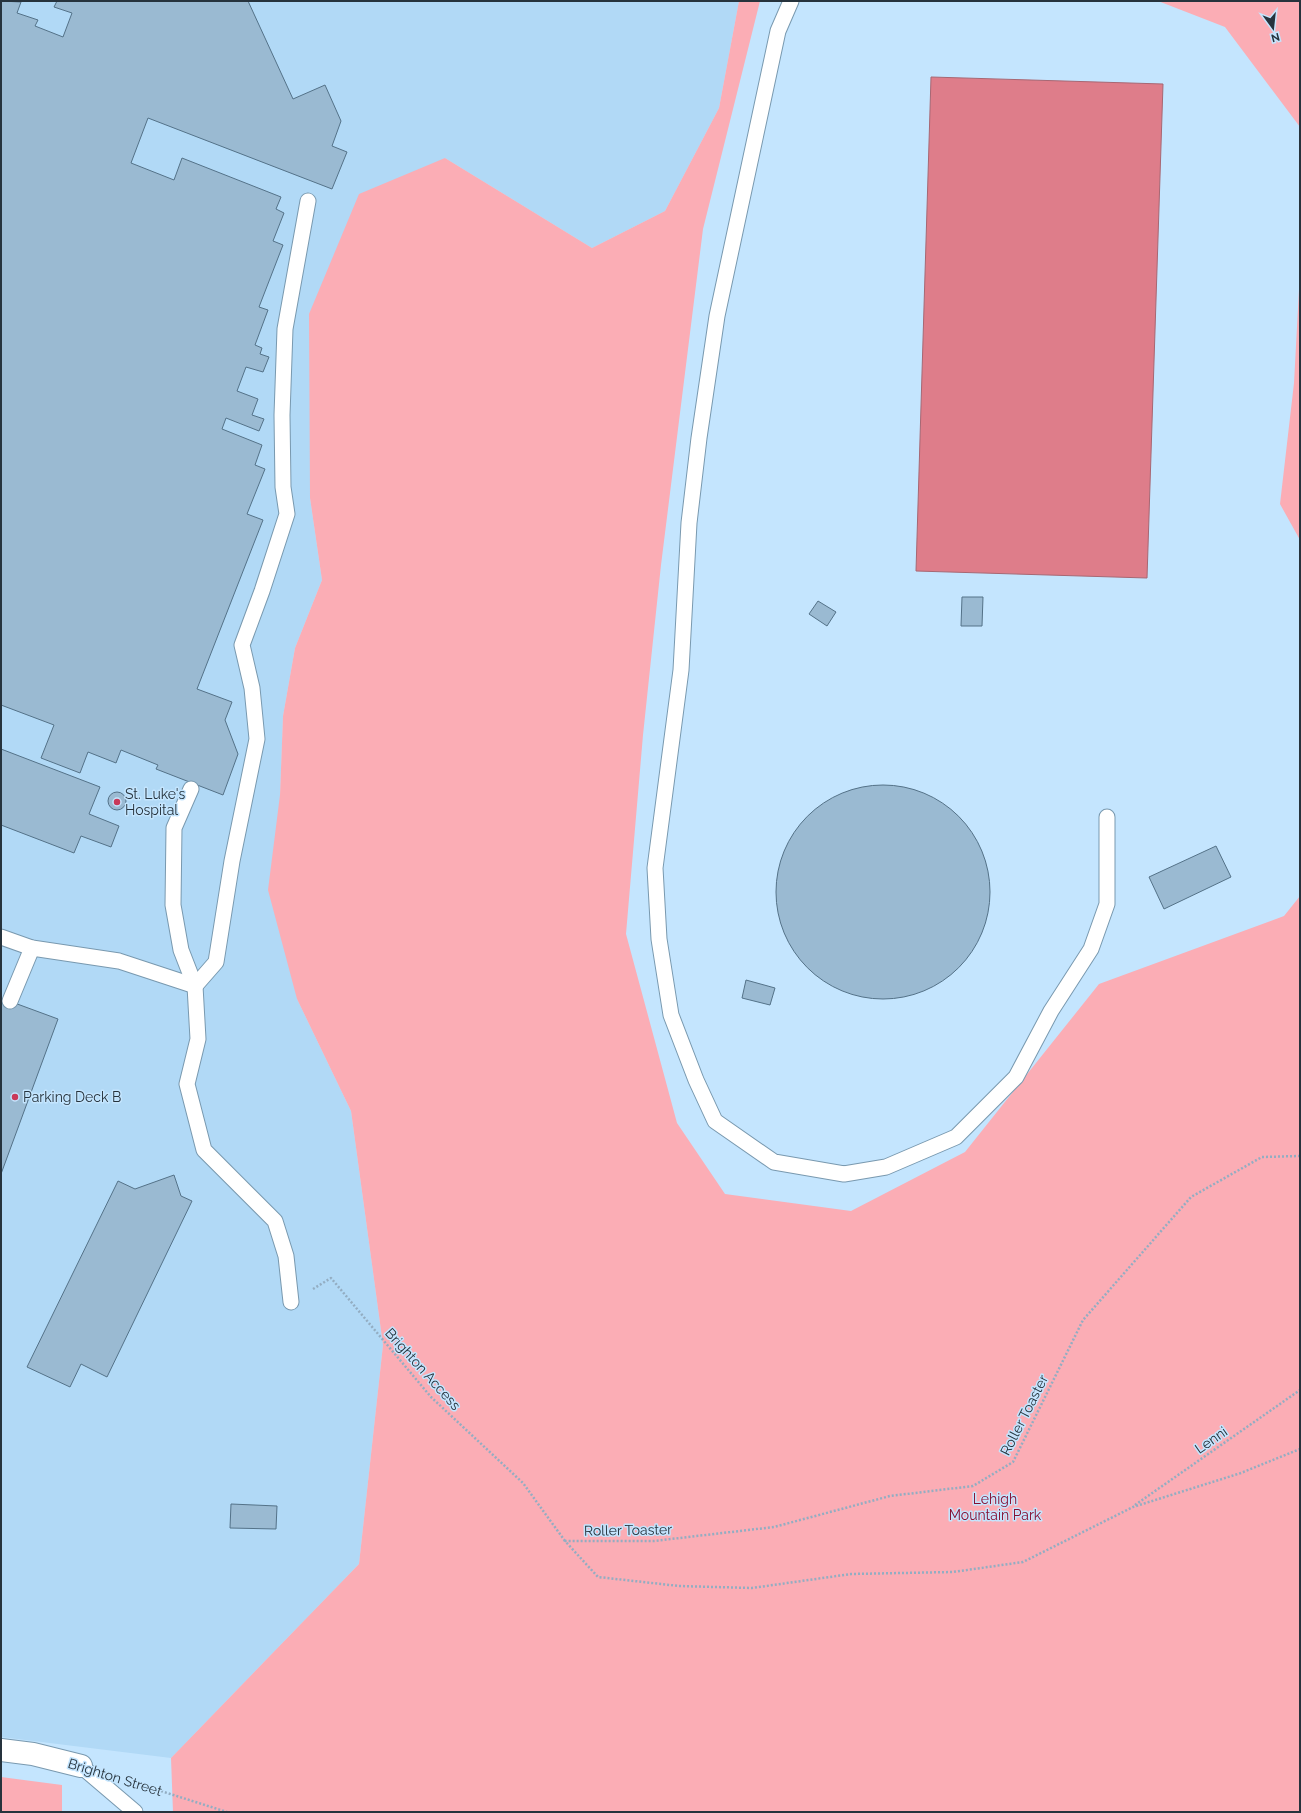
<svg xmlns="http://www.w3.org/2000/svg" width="1301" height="1813" font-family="Raleway,sans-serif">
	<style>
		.built { fill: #b1d9f6 }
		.green { fill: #fbadb5 }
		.water { fill: #de7d8a; stroke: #a76773 }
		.building { fill: #9abad2; stroke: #547288 }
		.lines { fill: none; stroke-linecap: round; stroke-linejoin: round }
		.lane-casing { stroke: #7999af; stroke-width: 17 }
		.street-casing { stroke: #7999af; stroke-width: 24 }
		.path { stroke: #93adc2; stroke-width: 2.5; stroke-dasharray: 2 2; stroke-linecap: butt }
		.lane { stroke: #fff; stroke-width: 15 }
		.street { stroke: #fff; stroke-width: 22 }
		.poi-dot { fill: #c93959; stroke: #c4e5fe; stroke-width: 1.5 }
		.labels { text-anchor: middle; stroke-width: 3; stroke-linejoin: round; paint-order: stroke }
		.poi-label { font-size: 14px; fill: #26333d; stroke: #c4e5fe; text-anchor: start }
		.street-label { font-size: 14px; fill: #26333d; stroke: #c4e5fe }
		.park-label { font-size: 14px; fill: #870f32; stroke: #c4e5fe }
	</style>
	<rect width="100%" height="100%" fill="#c4e5fe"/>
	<!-- built -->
	<polygon class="built" points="1,1 739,1 719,108 665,211 592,248 445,158 310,498 322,580 295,648 283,716 280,795 297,999 351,1111 383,1345 359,1564 171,1758 1,1737"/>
	<!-- green -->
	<g class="green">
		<polygon points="739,1 760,1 703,229 661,565 643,735 626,934 677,1123 725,1194 851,1211 965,1152 1099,984 1284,916 1300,896 1300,1812 173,1812 171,1758 359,1564 383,1345 351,1111 297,999 268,890 280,795 283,716 295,648 322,580 310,498 309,314 359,194 445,158 592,248 665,211 719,108"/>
		<polygon points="1158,1 1300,1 1300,127 1225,27"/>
		<polygon points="1300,271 1300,540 1280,504 1294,383"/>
		<polygon points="1,1777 62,1785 62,1812 1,1812"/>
	</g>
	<!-- water -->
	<polygon class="water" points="931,77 1163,84 1147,578 916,571"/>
	<!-- building -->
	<g class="building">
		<polygon points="1,1 21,2 17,13 38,20 35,26 63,37 72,13 54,7 57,1 248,1 293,99 325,85 341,121 332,146 347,152 332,189 148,118 131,163 174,180 182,158 281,197 276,209 284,213 273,241 283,245 259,307 268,310 255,345 262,348 260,354 269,357 263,372 246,367 237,391 258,399 252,415 264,419 259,431 226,418 222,429 262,445 255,465 265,469 247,514 263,520 197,689 232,702 225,720 238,754 223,795 156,769 158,765 121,750 116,763 88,752 80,773 41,758 54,725 1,705"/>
		<polygon points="962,597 983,597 982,626 961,626"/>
		<polygon points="818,601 836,612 827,626 809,614"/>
		<polygon points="1,749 100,787 89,814 119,826 111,847 81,836 74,853 1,825"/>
		<circle cx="883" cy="892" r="107"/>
		<circle cx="117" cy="801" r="9"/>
		<polygon points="1216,846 1231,877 1164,909 1149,877"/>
		<polygon points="746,980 775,988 770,1005 742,998"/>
		<polygon points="1,998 58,1019 1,1174"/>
		<polygon points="174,1175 181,1196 192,1201 107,1377 81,1364 70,1387 27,1367 118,1181 135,1189"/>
		<polygon points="231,1504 277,1506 276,1529 230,1528"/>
	</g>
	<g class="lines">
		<defs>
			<g id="lane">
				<polyline points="791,1 778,31 717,316 699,438 689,523 681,670 655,868 659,939 671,1015 696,1080 715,1121 774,1162 844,1174 886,1167 956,1137 1016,1077 1051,1011 1091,949 1107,904 1107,817"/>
				<polyline points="191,789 174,828 173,905 181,950 195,986 198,1039 187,1084 204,1150 275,1221 286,1256 291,1302"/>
				<polyline points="1,937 32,948 119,961 195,986"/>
				<polyline points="195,986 216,962 232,861 257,739 252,688 242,645 262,591 287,514 283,487 282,415 285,329 308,201"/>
				<polyline points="10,1001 32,948"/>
				<polyline points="81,1766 135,1812"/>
			</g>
			<polyline id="street" points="1,1750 33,1754 81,1766"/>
		</defs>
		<!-- lane casing -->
		<use href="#lane" class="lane-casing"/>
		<!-- street casing -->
		<use href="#street" class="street-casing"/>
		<!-- path -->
		<g class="path">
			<polyline points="1300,1156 1262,1157 1191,1197 1083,1320 1013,1462 973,1486 890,1496 774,1527 654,1541 565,1541 598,1577 679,1586 752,1588 851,1574 953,1572 1023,1562 1133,1507 1241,1473 1300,1449"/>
			<polyline points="313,1289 331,1278 431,1397 523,1483 565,1541"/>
			<polyline points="1135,1505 1300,1390"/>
			<polyline points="142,1785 227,1812"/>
		</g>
		<!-- lane -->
		<use href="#lane" class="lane"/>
		<!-- street -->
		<use href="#street" class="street"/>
	</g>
	<!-- markers -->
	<g class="poi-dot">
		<circle cx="117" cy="802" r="4"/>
		<circle cx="15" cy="1097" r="4"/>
	</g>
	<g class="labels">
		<!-- poi labels -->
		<g class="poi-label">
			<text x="125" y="799">St. Luke's<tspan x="125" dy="16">Hospital</tspan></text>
			<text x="23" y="1102">Parking Deck B</text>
		</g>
		<!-- street labels -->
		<g class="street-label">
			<text transform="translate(423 1369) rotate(48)" y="5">Brighton Access</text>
			<text transform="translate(1024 1415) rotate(-63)" y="5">Roller Toaster</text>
			<text transform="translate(1211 1440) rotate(-35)" y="5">Lenni</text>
			<text transform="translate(628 1530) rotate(-1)" y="5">Roller Toaster</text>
			<text transform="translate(115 1777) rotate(17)" y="5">Brighton Street</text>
		</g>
		<!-- park labels -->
		<g class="park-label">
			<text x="995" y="1504">Lehigh<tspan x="995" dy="16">Mountain Park</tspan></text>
		</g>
	</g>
	<!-- border -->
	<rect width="1301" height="1813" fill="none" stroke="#26333d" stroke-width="4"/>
	<!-- north arrow -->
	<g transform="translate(1273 28) rotate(165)" stroke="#c4e5fe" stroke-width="3" paint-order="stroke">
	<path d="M0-3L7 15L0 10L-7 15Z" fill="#26333d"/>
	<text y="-6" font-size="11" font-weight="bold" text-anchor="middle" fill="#26333d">N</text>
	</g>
</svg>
